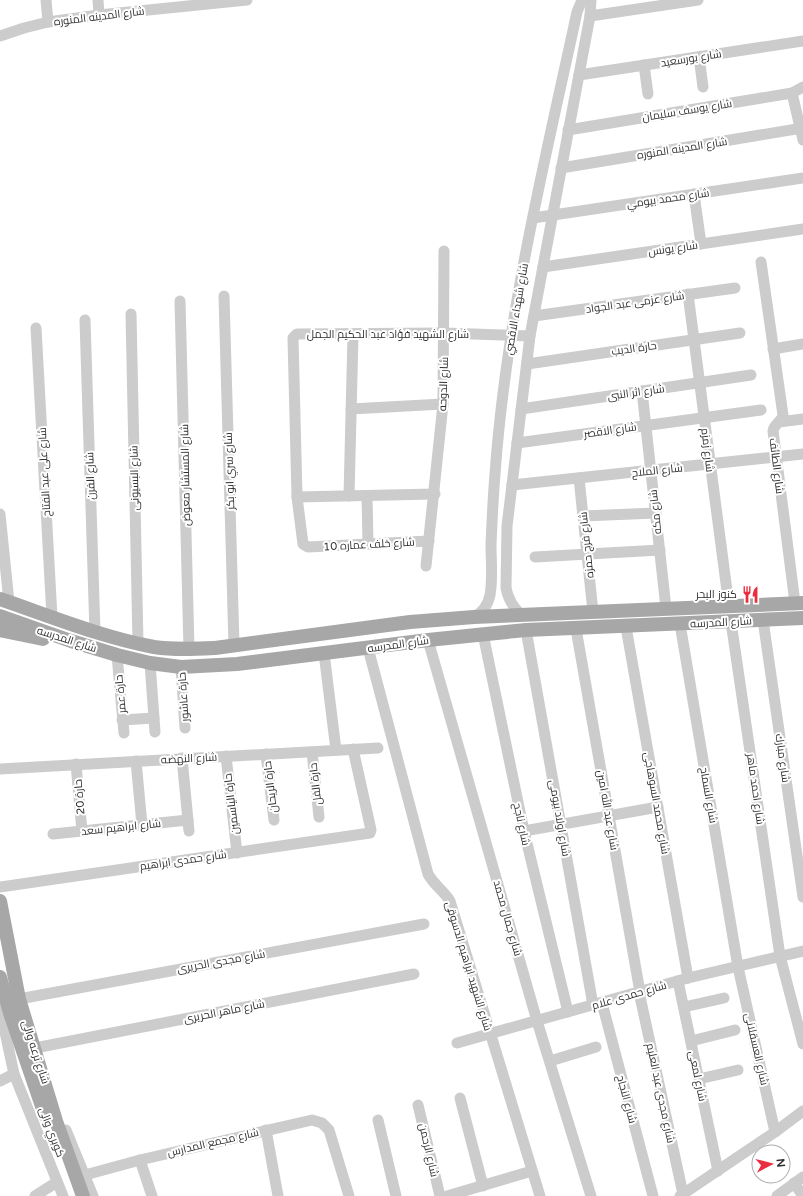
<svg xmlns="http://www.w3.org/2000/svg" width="803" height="1196" font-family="'Varela Round',Cairo,sans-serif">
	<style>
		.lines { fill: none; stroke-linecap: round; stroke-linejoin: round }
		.minor { stroke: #ccc; stroke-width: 11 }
		.major { stroke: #a7a7a7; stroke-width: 14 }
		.labels { text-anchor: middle; stroke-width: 4; stroke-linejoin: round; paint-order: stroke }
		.street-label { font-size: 11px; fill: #2f2f2f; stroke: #fff }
		.poi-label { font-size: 11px; fill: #2f2f2f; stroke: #fff; text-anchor: end }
	</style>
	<rect width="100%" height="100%" fill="#fff"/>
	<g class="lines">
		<!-- minor -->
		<g class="minor">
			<polyline points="46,0 48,22"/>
			<polyline points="98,0 99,15"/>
			<polyline points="590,16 698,0"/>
			<polyline points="0,36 24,28 48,22 99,15 247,0"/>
			<polyline points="699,57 703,87"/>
			<polyline points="644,65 648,94"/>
			<polyline points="579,75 803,41"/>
			<polyline points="792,93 803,140"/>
			<polyline points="568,130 792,93 803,87"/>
			<polyline points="561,168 803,128"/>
			<polyline points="694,194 701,244"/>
			<polyline points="533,218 803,178"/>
			<path d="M761 262 783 415C782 422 774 423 773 431L795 603"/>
			<polyline points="543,267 803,229"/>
			<polyline points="688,294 729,606"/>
			<polyline points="224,296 234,645"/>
			<polyline points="180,301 189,649"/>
			<polyline points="131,314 138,643"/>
			<polyline points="534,316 735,288"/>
			<polyline points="85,320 95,632"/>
			<polyline points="36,328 52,617"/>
			<polyline points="773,349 803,344"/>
			<polyline points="527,364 740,333"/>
			<polyline points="642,391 666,608"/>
			<polyline points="351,409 443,404"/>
			<polyline points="521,409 751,375"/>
			<polyline points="779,422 803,419"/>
			<polyline points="517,443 761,410"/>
			<polyline points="579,478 593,612"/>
			<polyline points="512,485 803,454"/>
			<polyline points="349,496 353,335"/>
			<polyline points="367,496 368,543"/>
			<polyline points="297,497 435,494"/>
			<polyline points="0,514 9,602"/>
			<polyline points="583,516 656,513"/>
			<polyline points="429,541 308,547 303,544 297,497 293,338 297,334 444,333 530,336"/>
			<polyline points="535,557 660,550"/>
			<polyline points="426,566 443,404 444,251"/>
			<path d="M521 615C513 607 508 599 506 588L507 526 530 336 590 16 591 0"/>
			<path d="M474 617C483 612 488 605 490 595 493 579 491 561 491 545 492 521 493 498 495 474 506 318 544 165 577 12L582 0"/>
			<polyline points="763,620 803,897"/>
			<polyline points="731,622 780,956 803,1044"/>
			<polyline points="680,624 738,967 775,1132"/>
			<polyline points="626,627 688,978"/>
			<polyline points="576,629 640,992"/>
			<polyline points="526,630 593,1005"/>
			<polyline points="483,634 524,831 568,1012"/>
			<polyline points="428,640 537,1021 591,1196"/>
			<path d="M368 648 428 874C434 885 444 891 450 901L540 1196"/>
			<polyline points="324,653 336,750"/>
			<polyline points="117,655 124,733"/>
			<polyline points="150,663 155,732"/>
			<polyline points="181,667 185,728"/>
			<polyline points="122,720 154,718"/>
			<polyline points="312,752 319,817"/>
			<polyline points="266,754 274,820"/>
			<polyline points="226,756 237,853"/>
			<polyline points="182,758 189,831"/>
			<polyline points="136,761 142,825"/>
			<polyline points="76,764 82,831"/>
			<polyline points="0,769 378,748"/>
			<polyline points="524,831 658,807"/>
			<polyline points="53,834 188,820"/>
			<polyline points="0,887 370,833 371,830 353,749"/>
			<polyline points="678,981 718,1171"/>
			<polyline points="639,992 683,1194"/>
			<polyline points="0,998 2,1018 14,1074 63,1196"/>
			<polyline points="19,999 424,924"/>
			<polyline points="602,1003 653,1196"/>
			<polyline points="684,1007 724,998"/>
			<polyline points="691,1041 735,1030"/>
			<polyline points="457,1043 688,978 803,951"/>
			<polyline points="35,1048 414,974"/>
			<polyline points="550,1061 596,1047"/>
			<polyline points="699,1079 738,1070"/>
			<polyline points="0,1081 14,1074"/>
			<polyline points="460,1098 483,1186"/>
			<polyline points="418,1105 440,1196"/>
			<polyline points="378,1120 396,1196"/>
			<polyline points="66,1130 93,1196"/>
			<polyline points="266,1130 278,1196"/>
			<polyline points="140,1160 152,1196"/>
			<polyline points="85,1175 140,1160 312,1120 322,1123 329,1130 349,1196"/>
			<polyline points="794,1183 803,1196"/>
			<polyline points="35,1196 57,1182"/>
			<polyline points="447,1196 532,1171"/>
			<polyline points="680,1196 775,1132 803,1111"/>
			<polyline points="777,1196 803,1177"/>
		</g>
		<!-- major -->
		<g class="major">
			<path d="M0 599C50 616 101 637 154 647 174 650 194 649 215 648L410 622 474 617 803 603"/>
			<polyline points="0,616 71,641 117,655 150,663 181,667 237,664 428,640 526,630 803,618"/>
			<polyline points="0,630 43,639"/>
			<polyline points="0,901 19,999 56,1121 83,1196"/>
			<polyline points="0,977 10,1013 45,1115"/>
		</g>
	</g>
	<!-- icons -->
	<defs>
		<symbol id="restaurant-bare" viewBox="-9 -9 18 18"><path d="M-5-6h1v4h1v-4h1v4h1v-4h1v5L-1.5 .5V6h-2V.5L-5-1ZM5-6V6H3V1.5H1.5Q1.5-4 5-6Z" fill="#e92e3f" stroke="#fff" stroke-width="2.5" paint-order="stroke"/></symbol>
	</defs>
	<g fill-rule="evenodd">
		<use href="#restaurant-bare" x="738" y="582" width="25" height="25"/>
	</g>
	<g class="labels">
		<!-- street labels -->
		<g class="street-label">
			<text transform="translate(99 16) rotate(-7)" y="4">شارع المدينه المنوره</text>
			<text transform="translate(691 58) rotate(-9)" y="4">شارع بورسعيد</text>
			<text transform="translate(687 110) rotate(-9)" y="4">شارع يوسف سليمان</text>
			<text transform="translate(682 148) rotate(-9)" y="4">شارع المدينه المنوره</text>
			<text transform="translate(668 198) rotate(-8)" y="4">شارع محمد بيومي</text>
			<text transform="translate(673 248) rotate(-8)" y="4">شارع يونس</text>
			<text transform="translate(635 302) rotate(-8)" y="4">شارع عزمى عبد الجواد</text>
			<text transform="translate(516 309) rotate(-80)" y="4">شارع شهداء الاقصي</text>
			<text x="388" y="338">شارع الشهيد فؤاد عبد الحكيم الجمل</text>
			<text transform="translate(634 348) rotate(-8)" y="4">حارة الديب</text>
			<text transform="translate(443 384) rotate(-88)" y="4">شارع الدوحه</text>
			<text transform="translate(636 392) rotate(-8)" y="4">شارع اثر النبى</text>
			<text transform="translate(610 430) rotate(-8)" y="4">شارع الاقصر</text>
			<text transform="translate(708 450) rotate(83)" y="4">شارع زمزم</text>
			<text transform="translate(777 466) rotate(83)" y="4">شارع الطائف</text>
			<text transform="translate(657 470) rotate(-6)" y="4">شارع الملاح</text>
			<text transform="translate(229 471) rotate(-92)" y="4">شارع سري ابو بكر</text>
			<text transform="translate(44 472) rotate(-93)" y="4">شارع على عبد الفتاح</text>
			<text transform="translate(185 475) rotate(-91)" y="4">شارع المستشار معوض</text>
			<text transform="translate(90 476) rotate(-92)" y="4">شارع الفرن</text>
			<text transform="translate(134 478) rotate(-91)" y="4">شارع البسيونى</text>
			<text transform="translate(655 512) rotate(-96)" y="4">شارع مكه</text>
			<text transform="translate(369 544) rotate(-3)" y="4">شارع خلف عماره 10</text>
			<text transform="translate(586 545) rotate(-96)" y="4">شارع فرج حمزه</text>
			<text transform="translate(721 622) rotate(-3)" y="4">شارع المدرسه</text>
			<text transform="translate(67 639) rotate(18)" y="4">شارع المدرسه</text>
			<text transform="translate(398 644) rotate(-8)" y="4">شارع المدرسه</text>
			<text transform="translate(120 694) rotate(-95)" y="4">حارة عمر</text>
			<text transform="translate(183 697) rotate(-94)" y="4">حارة عاشور</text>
			<text transform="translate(189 758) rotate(-3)" y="4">شارع النهضه</text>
			<text transform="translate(783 758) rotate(82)" y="4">شارع مبارك</text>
			<text transform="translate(315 784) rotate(-97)" y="4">حارة الفل</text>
			<text transform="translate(270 787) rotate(-97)" y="4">حارة الريحان</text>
			<text transform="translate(756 789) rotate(82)" y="4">شارع احمد ماهر</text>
			<text transform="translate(709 795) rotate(80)" y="4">شارع السماح</text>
			<text transform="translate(79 797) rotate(-95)" y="4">حارة 20</text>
			<text transform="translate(657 803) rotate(80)" y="4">شارع محمد السوهاجى</text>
			<text transform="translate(231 804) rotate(-97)" y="4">حارة الياسمين</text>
			<text transform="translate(608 810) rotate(80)" y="4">شارع عبد الله امين</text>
			<text transform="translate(560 818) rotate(80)" y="4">شارع اولاد بيومى</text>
			<text transform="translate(522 824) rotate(78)" y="4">شارع ناجح</text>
			<text transform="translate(121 827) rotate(-6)" y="4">شارع ابراهيم سعد</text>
			<text transform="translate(183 860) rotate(-8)" y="4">شارع حمدى ابراهيم</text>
			<text transform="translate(508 918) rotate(74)" y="4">شارع جمال محمد</text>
			<text transform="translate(221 961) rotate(-10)" y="4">شارع مجدى الحريرى</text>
			<text transform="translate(469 966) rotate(73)" y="4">شارع الشهيد ابراهيم الدسوقى</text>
			<text transform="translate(629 995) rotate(-16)" y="4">شارع حمدى علام</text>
			<text transform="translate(224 1011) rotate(-11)" y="4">شارع ماهر الحريرى</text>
			<text transform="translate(757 1049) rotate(77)" y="4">شارع العسقلانى</text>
			<text transform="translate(36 1052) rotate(72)" y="4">شارع ترعه والى</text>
			<text transform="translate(698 1076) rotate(78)" y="4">شارع لمعى</text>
			<text transform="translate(661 1093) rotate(78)" y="4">شارع مجدى عبد العليم</text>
			<text transform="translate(627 1099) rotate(75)" y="4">شارع النجاح</text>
			<text transform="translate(52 1132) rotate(69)" y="4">كوبري والى</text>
			<text transform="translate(213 1142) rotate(-13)" y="4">شارع مجمع المدارس</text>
			<text transform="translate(429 1150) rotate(77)" y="4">شارع الرحمن</text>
		</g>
		<!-- poi labels -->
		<g class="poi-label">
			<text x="737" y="598">كنوز البحر</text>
		</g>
	</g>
	<!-- north arrow -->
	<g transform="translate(771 1164) rotate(83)"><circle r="19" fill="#ffffff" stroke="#acacac"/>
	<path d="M0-3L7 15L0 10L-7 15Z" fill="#e92e3f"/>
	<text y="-6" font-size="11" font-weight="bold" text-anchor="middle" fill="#2f2f2f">N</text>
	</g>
</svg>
